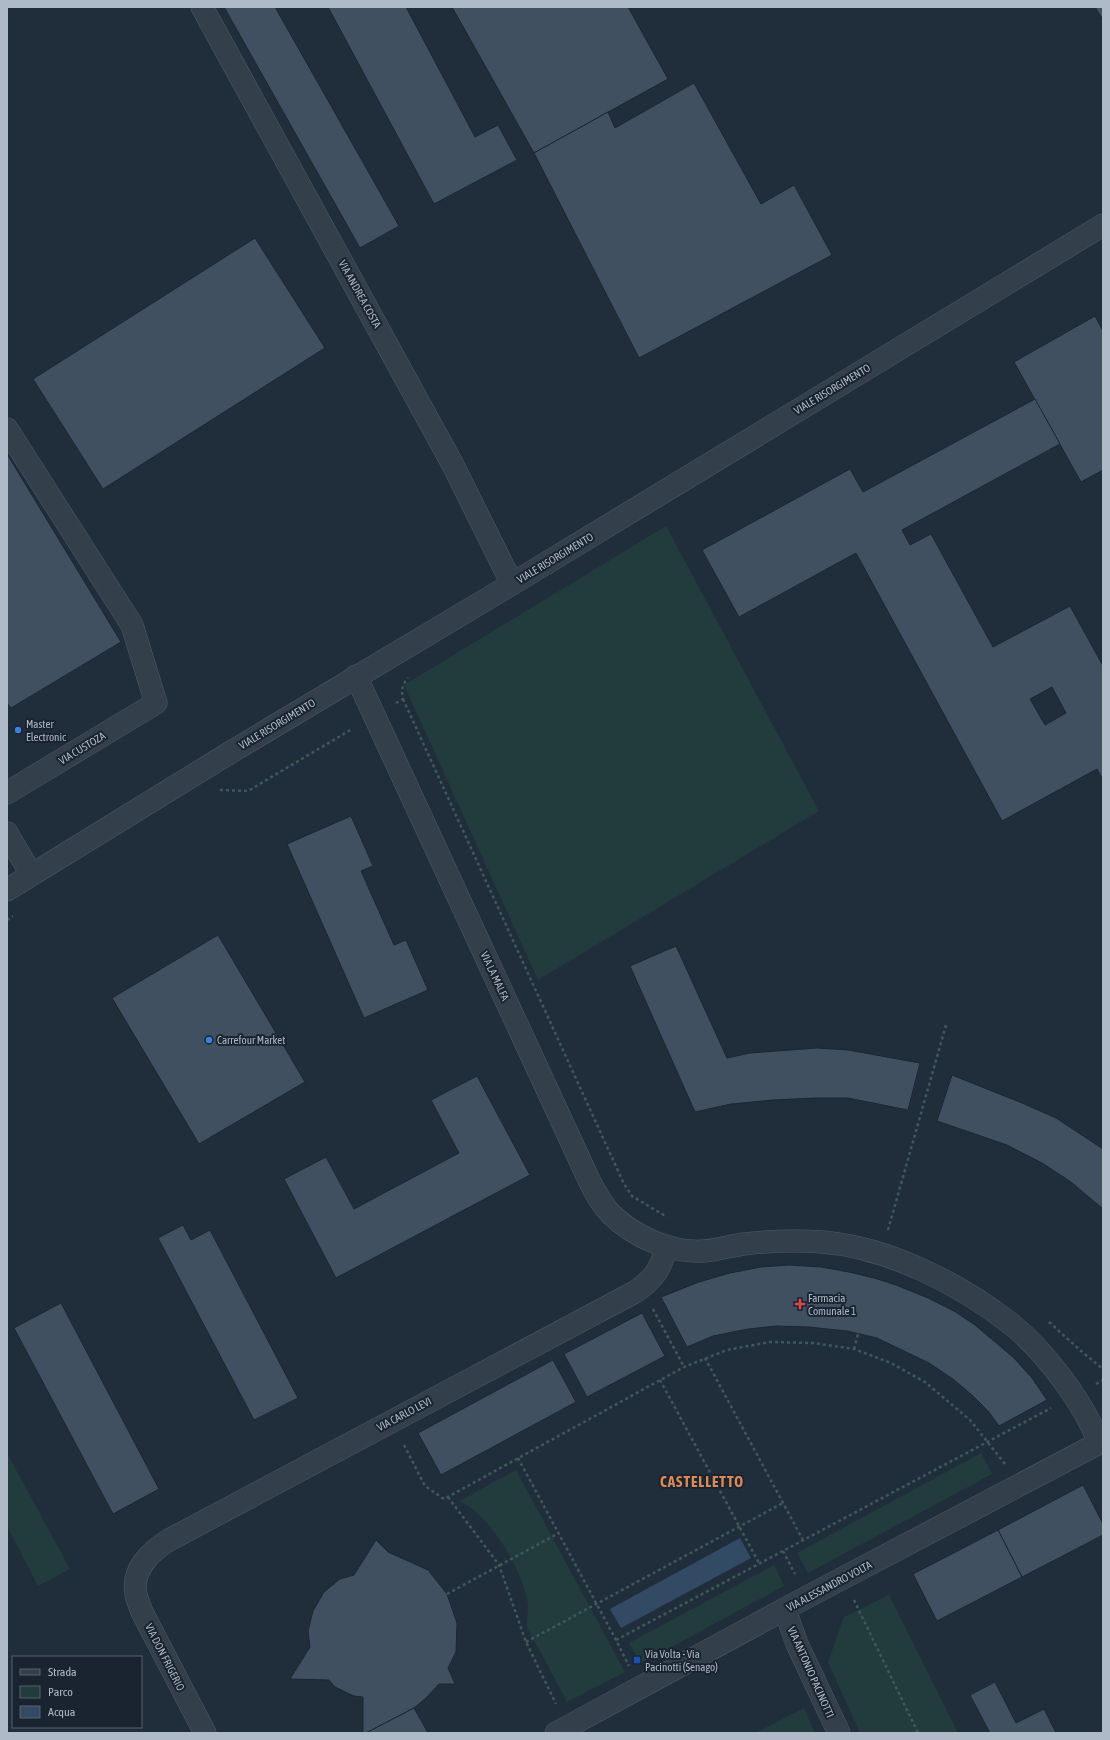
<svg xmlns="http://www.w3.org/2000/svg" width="1110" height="1740" font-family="'Asap Condensed',sans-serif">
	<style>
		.green { fill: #223b3d }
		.water { fill: #334a64 }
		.building { fill: #415060; stroke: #1c2632; fill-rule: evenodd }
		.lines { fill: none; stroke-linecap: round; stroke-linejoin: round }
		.minor-casing { stroke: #4f5a66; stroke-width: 23 }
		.path { stroke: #40585a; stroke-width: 2.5; stroke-dasharray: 3 3; stroke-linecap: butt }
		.minor { stroke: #343f4c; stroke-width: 22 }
		.shop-dot { fill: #3f7fe0; stroke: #1a2430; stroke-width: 1.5 }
		.health-dot { fill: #e0444e; stroke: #1a2430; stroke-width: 1.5 }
		.transit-dot { fill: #1a4fb4; stroke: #1a2430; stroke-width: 1.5 }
		.labels { text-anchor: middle; stroke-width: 4; stroke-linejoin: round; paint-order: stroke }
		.street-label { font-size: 11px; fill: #afbac8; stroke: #1a2430 }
		.poi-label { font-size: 11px; fill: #afbac8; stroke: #1a2430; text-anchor: start }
		.district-label { font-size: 15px; font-weight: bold; letter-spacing: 1px; fill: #db8957; stroke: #1a2430 }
	</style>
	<rect width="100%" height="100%" fill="#202e3c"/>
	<!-- green -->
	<g class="green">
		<polygon points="666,526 819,811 538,980 404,685"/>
		<polygon points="7,1453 70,1569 38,1586 7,1526"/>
		<polygon points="981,1453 992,1474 808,1573 797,1553"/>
		<path d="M516 1470 625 1672 567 1702C558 1685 549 1668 540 1651 536 1644 531 1637 528 1629 525 1623 529 1612 528 1605 524 1572 490 1514 459 1501Z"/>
		<polygon points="774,1565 784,1586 640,1664 629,1643"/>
		<polygon points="889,1595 958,1733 860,1733 828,1662 844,1617"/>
		<polygon points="804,1708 815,1733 755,1733"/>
	</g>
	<!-- water -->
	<polygon class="water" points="740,1538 751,1558 621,1628 610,1609"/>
	<!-- building -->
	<g class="building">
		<polygon points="224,7 275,7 399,226 360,248"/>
		<polygon points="328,7 406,7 475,137 498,125 517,160 434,204"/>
		<polygon points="452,7 628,7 668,79 534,153"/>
		<polygon points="1095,7 1103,7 1103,20"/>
		<polygon points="694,83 761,204 794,185 832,255 639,358 534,153 608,112 615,128"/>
		<polygon points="255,238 325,348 103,489 33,379"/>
		<polygon points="1095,316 1103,331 1103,470 1081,482 1014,362"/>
		<path d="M1035 399 1060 444 902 530 910 545 931 534 993 647 1070 606 1103 666V780L1097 769 1002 821 856 553 739 617 702 550 850 469 863 492ZM1052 687 1066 713 1045 725 1030 699Z"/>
		<polygon points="7,454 121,642 11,708 7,703"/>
		<polygon points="351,816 373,866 361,871 394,945 406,940 428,990 364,1018 287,844"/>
		<polygon points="218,935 305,1082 199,1144 112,998"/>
		<polygon points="676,946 727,1058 750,1053 817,1048 848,1050 920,1063 908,1110 848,1098 815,1098 774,1100 731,1104 695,1112 630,966"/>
		<polygon points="952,1075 1022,1103 1056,1118 1103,1149 1103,1209 1071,1182 1042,1163 1007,1145 937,1121"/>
		<polygon points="477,1076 530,1175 336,1278 284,1179 326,1157 354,1209 459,1153 431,1100"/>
		<polygon points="183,1225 191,1240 210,1230 298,1398 254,1420 158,1238"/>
		<polygon points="789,1265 821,1267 849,1272 874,1278 896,1285 928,1298 954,1311 975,1325 1014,1358 1032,1378 1047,1400 999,1426 988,1411 973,1396 953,1379 929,1363 877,1338 847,1331 809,1327 776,1326 748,1329 713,1336 687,1347 661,1297 699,1282 730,1273 761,1267"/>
		<polygon points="61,1303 159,1489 113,1514 14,1328"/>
		<polygon points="642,1313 665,1356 587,1397 564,1354"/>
		<polygon points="553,1360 576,1402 441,1475 418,1433"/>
		<polygon points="1083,1485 1103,1524 1103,1535 1022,1577 998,1530"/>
		<polygon points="998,1530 1022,1577 937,1621 913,1574"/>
		<polygon points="376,1540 388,1552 428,1570 447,1594 457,1623 456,1652 448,1668 455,1684 439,1684 426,1698 414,1708 366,1733 363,1733 363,1697 354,1696 335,1687 329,1680 290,1679 310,1647 308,1631 313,1611 324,1592 340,1579 354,1575"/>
		<polygon points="995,1682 1016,1723 1044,1709 1056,1733 990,1733 970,1695"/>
		<polygon points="414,1708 428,1733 366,1733"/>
	</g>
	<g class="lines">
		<defs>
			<g id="minor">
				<polyline points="202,7 453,465 512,584"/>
				<polyline points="7,429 132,625 156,703 7,793"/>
				<path d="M356 676 589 1180C595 1192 601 1204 611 1214 634 1237 671 1253 704 1251 717 1250 730 1246 744 1244 769 1241 796 1240 822 1242 888 1247 960 1284 1011 1324 1045 1351 1084 1403 1099 1443"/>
				<polyline points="7,833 31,874"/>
				<polyline points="7,890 231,752 512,584 1103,225"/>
				<polyline points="785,1610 797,1644 839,1733"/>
				<path d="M205 1733 142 1612C140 1606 137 1600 136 1594 131 1570 151 1551 169 1540L635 1292C653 1280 662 1268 666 1246"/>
				<polyline points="556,1733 807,1597 1103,1441"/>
			</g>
		</defs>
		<!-- minor casing -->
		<use href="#minor" class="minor-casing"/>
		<!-- path -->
		<g class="path">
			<polyline points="403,699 624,1184 632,1196 667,1217"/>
			<path d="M396 703 403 699C401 690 402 685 408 678"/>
			<polyline points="220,790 248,791 352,729"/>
			<polyline points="7,920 13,916"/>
			<polyline points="888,1230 946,1025"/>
			<polyline points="653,1309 684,1367"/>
			<polyline points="1049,1322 1081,1351 1103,1369"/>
			<polyline points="854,1349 858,1334"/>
			<polyline points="705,1358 803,1540"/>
			<polyline points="660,1380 759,1563"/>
			<polyline points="1096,1384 1103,1380"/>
			<polyline points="404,1445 425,1486 444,1499 684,1367 727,1350 770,1342 813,1343 854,1349 891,1363 925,1382 970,1420 1005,1464"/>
			<polyline points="518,1458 616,1640 629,1666"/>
			<polyline points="448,1497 499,1565 526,1642 556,1704"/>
			<polyline points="783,1551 795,1574"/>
			<polyline points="447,1594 559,1533"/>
			<polyline points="854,1600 918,1733"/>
			<polyline points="616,1640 1051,1408"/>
			<polyline points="526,1642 783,1503"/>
		</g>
		<!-- minor -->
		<use href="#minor" class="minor"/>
	</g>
	<!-- markers -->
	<g class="shop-dot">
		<circle cx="18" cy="730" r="4"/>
		<circle cx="209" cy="1040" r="4"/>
	</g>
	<path class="health-dot" d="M798 1298h4v4h4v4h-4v4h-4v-4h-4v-4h4z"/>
	<rect class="transit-dot" x="633" y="1656" width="8" height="8" rx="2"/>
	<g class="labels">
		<!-- street labels -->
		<g class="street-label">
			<text transform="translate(360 294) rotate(61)" y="4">VIA ANDREA COSTA</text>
			<text transform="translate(832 389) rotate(-31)" y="4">VIALE RISORGIMENTO</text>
			<text transform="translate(555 558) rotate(-31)" y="4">VIALE RISORGIMENTO</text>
			<text transform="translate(277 724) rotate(-31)" y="4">VIALE RISORGIMENTO</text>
			<text transform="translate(82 748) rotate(-31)" y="4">VIA CUSTOZA</text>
			<text transform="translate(495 976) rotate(65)" y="4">VIA LA MALFA</text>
			<text transform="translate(404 1414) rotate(-28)" y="4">VIA CARLO LEVI</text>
			<text transform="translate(829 1586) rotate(-28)" y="4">VIA ALESSANDRO VOLTA</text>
			<text transform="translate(165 1657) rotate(63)" y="4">VIA DON FRIGERIO</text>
			<text transform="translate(811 1672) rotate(66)" y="4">VIA ANTONIO PACINOTTI</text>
		</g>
		<!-- poi labels -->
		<g class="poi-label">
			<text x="26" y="728">Master<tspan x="26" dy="13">Electronic</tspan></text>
			<text x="217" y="1044">Carrefour Market</text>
			<text x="808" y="1302">Farmacia<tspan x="808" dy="13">Comunale 1</tspan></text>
			<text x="645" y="1658">Via Volta - Via<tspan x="645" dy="13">Pacinotti (Senago)</tspan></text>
		</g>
		<!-- district labels -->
		<g class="district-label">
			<text x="702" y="1487">CASTELLETTO</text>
		</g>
	</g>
	<!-- border -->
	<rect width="1110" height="1740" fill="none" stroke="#afbac8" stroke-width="16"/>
	<!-- legend -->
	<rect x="12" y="1656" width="130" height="72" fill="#1a2430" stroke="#56606d"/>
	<rect x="20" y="1669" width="20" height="6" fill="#343f4c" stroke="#56606d"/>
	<text x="48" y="1676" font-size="12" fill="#afbac8">Strada</text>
	<rect x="20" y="1686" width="20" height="12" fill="#223b3d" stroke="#56606d"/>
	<text x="48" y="1696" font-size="12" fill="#afbac8">Parco</text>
	<rect x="20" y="1706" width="20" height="12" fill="#334a64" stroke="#56606d"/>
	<text x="48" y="1716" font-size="12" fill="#afbac8">Acqua</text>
</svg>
